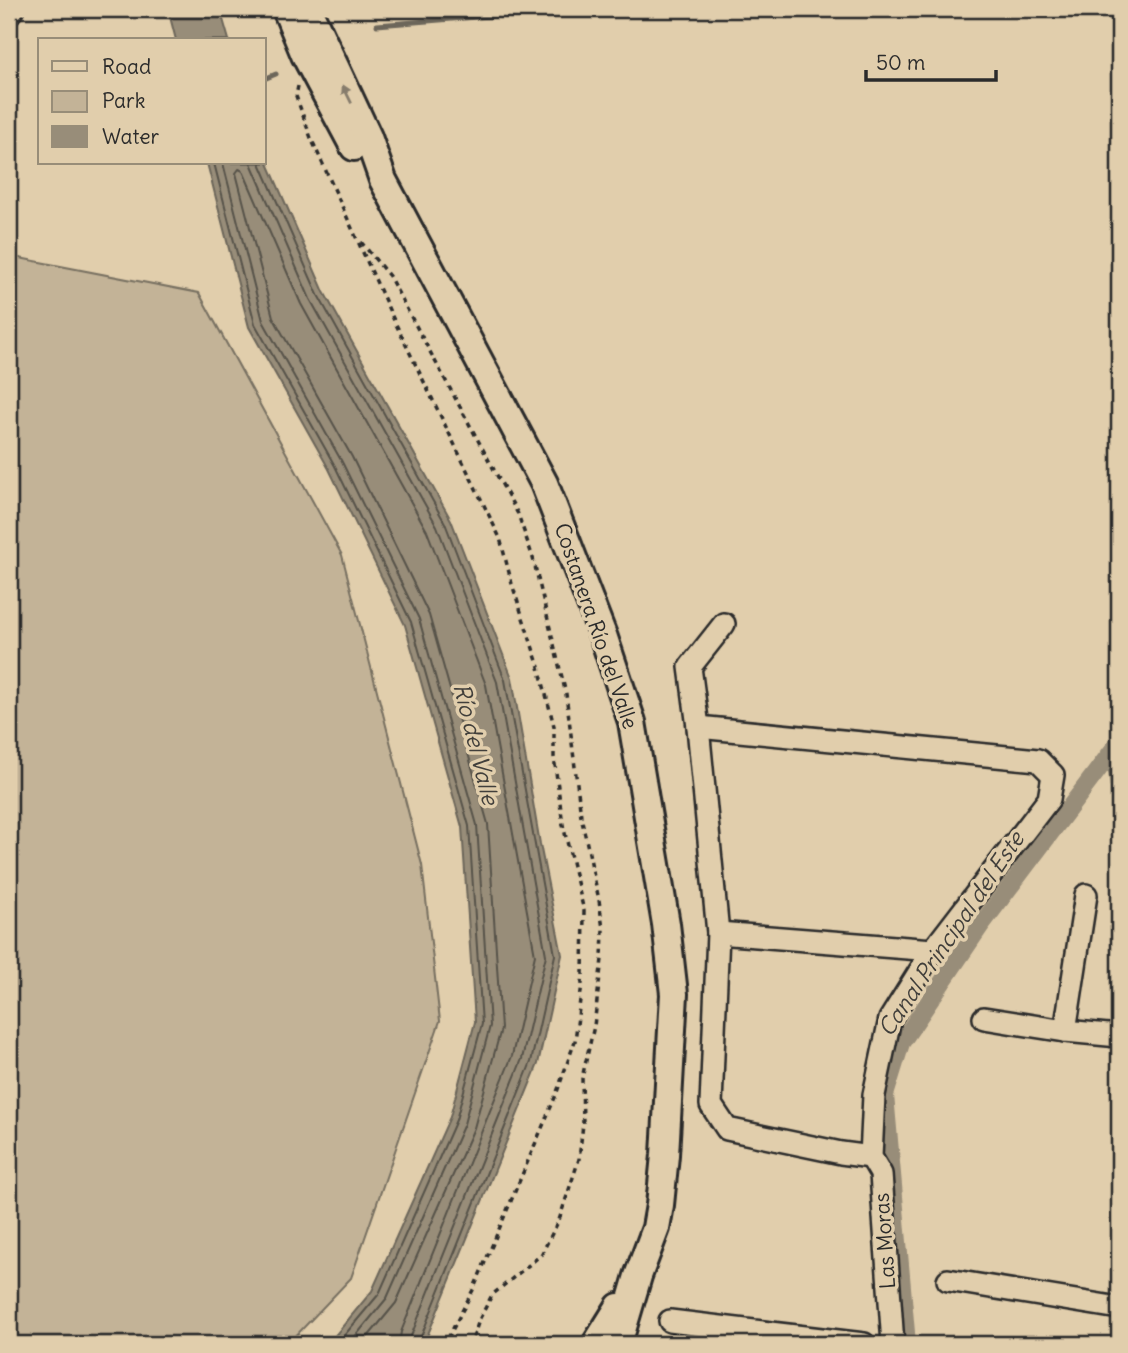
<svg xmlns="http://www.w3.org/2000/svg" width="1128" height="1353" font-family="Delius,sans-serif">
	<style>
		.green { fill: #c3b397; stroke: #776f61; stroke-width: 2 }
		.water { fill: #988d79; stroke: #6c665a; stroke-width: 2 }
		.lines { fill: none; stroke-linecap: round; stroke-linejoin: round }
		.shore { stroke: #57524a; stroke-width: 2 }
		.stream { stroke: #6c665a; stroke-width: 5 }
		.canal { stroke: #988d79; stroke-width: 18 }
		.minor-casing { stroke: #2b2b2b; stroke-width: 26 }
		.major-casing { stroke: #2b2b2b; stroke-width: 32 }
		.path { stroke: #2b2b2b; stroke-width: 3.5; stroke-dasharray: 5 5; stroke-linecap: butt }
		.minor { stroke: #e1ceac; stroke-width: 21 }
		.major { stroke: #e1ceac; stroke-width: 26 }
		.oneway { fill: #867c6c }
		.labels { text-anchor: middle; stroke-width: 7; stroke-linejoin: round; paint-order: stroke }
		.street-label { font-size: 21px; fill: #2b2b2b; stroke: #e1ceac }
		.water-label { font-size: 23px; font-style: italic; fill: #413f3b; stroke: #e1ceac }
	</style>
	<rect width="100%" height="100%" fill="#e1ceac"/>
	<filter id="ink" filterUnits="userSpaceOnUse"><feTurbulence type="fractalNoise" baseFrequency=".0143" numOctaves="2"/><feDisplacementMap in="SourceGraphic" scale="14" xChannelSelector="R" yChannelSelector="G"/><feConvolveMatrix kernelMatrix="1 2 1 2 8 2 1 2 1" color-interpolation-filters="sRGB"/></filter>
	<g filter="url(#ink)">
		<!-- green -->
		<polygon class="green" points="9,256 199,293 342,555 422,865 440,1021 351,1278 288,1344 9,1344"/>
		<!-- water -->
		<g class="water">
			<polygon points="168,9 220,9 229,40 176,40"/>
			<polygon points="264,154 324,292 451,520 512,678 540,844 562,955 538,1064 424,1344 328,1344 372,1291 450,1117 475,1022 462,827 405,625 329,469 249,327 207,163 264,163"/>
		</g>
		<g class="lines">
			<!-- shore -->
			<g class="shore">
				<polyline points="214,163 255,324 335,466 411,622 469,826 482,1024 456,1120 379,1294 337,1344"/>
				<polyline points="223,163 263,321 342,462 419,619 477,825 490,1026 464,1124 387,1298 349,1344"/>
				<polyline points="251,163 310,299 437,526 497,682 546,955 522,1059 411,1336 410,1344"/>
				<polyline points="260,163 318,295 445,523 505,680 555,955 531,1062 418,1344"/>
				<polyline points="362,1344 396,1303 474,1128 501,1029 488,824 429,615 352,457 273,317 236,173 239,169 243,171 301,304 427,531 486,685 535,955 512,1056 401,1332 399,1344"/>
			</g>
			<!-- stream -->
			<g class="stream">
				<polyline points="377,25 579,9"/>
				<polyline points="264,79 276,74"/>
				<polyline points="1109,756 1113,793 1119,805"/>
			</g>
			<!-- canal -->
			<polyline class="canal" points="907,1344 885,1095 901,1043 981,925 1119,742"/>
			<defs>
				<g id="minor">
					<polyline points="9,14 13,9"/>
					<polyline points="724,624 690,667 698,727 718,933 711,1105 727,1129 841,1153 871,1157"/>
					<polyline points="698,727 1038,760 1053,775 1049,799 933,950 890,1019 874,1095 871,1157 881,1174 893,1344"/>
					<polyline points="718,933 933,950"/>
					<polyline points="984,1018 1065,1031 1119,1036"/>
					<polyline points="1065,1031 1086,895"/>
					<polyline points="948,1280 1119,1308"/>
					<polyline points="670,1321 864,1344"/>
				</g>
				<g id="major">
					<polyline points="286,9 305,55 354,147"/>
					<polyline points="308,9 368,137 383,180 544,483 604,638 632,722 666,924 674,994 665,1155 660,1205 656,1228 638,1276 618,1344"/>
					<polyline points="596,1344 619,1307"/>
				</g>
			</defs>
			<!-- minor casing -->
			<use href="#minor" class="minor-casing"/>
			<!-- major casing -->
			<use href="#major" class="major-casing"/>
			<!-- path -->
			<g class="path">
				<polyline points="298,86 296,96 311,138 390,312 500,538 512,584 539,667 554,726 554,757 563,825 584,911 583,975 575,1041 556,1095 474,1288 445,1344"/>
				<polyline points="361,242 389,276 518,514 533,558 566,694 581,816 599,900 603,929 602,959 594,1026 582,1078 583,1124 579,1159 559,1220 541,1255 492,1295 479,1320 471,1344"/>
			</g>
			<!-- minor -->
			<use href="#minor" class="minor"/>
			<!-- major -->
			<use href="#major" class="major"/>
		</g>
		<!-- one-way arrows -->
		<defs><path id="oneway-solid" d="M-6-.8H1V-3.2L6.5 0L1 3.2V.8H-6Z" transform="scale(1.75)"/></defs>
		<use class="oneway" href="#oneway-solid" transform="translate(347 94) rotate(-116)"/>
	</g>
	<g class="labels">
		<!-- street labels -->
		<g class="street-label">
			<text transform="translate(596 626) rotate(71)" y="7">Costanera Río del Valle</text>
			<text transform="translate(885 1241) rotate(-94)" y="7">Las Moras</text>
		</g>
		<!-- water labels -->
		<g class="water-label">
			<text transform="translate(476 744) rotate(76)" y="8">Río del Valle</text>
			<text transform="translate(951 934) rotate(-56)" y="8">Canal Principal del Este</text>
		</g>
	</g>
	<!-- margin -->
	<rect width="1128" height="1353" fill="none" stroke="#e1ceac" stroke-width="35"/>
	<rect x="18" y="18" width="1093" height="1318" fill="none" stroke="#2b2b2b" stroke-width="2.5" filter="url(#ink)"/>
	<!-- legend -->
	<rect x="38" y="38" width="228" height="126" fill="#e1ceac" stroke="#988d78" stroke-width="2"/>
	<rect x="52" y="61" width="35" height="10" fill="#e1ceac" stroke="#988d78" stroke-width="2"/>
	<text x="102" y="74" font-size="21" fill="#2b2b2b">Road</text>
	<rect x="52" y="91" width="35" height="21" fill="#c3b397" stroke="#988d78" stroke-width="2"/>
	<text x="102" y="108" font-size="21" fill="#2b2b2b">Park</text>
	<rect x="52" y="126" width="35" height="21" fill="#988d79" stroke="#988d78" stroke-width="2"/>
	<text x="102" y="144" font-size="21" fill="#2b2b2b">Water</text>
	<!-- scale -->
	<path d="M866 70v10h130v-10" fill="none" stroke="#2b2b2b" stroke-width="3.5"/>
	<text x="876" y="70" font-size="21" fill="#2b2b2b" stroke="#e1ceac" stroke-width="5" paint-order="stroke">50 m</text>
</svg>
